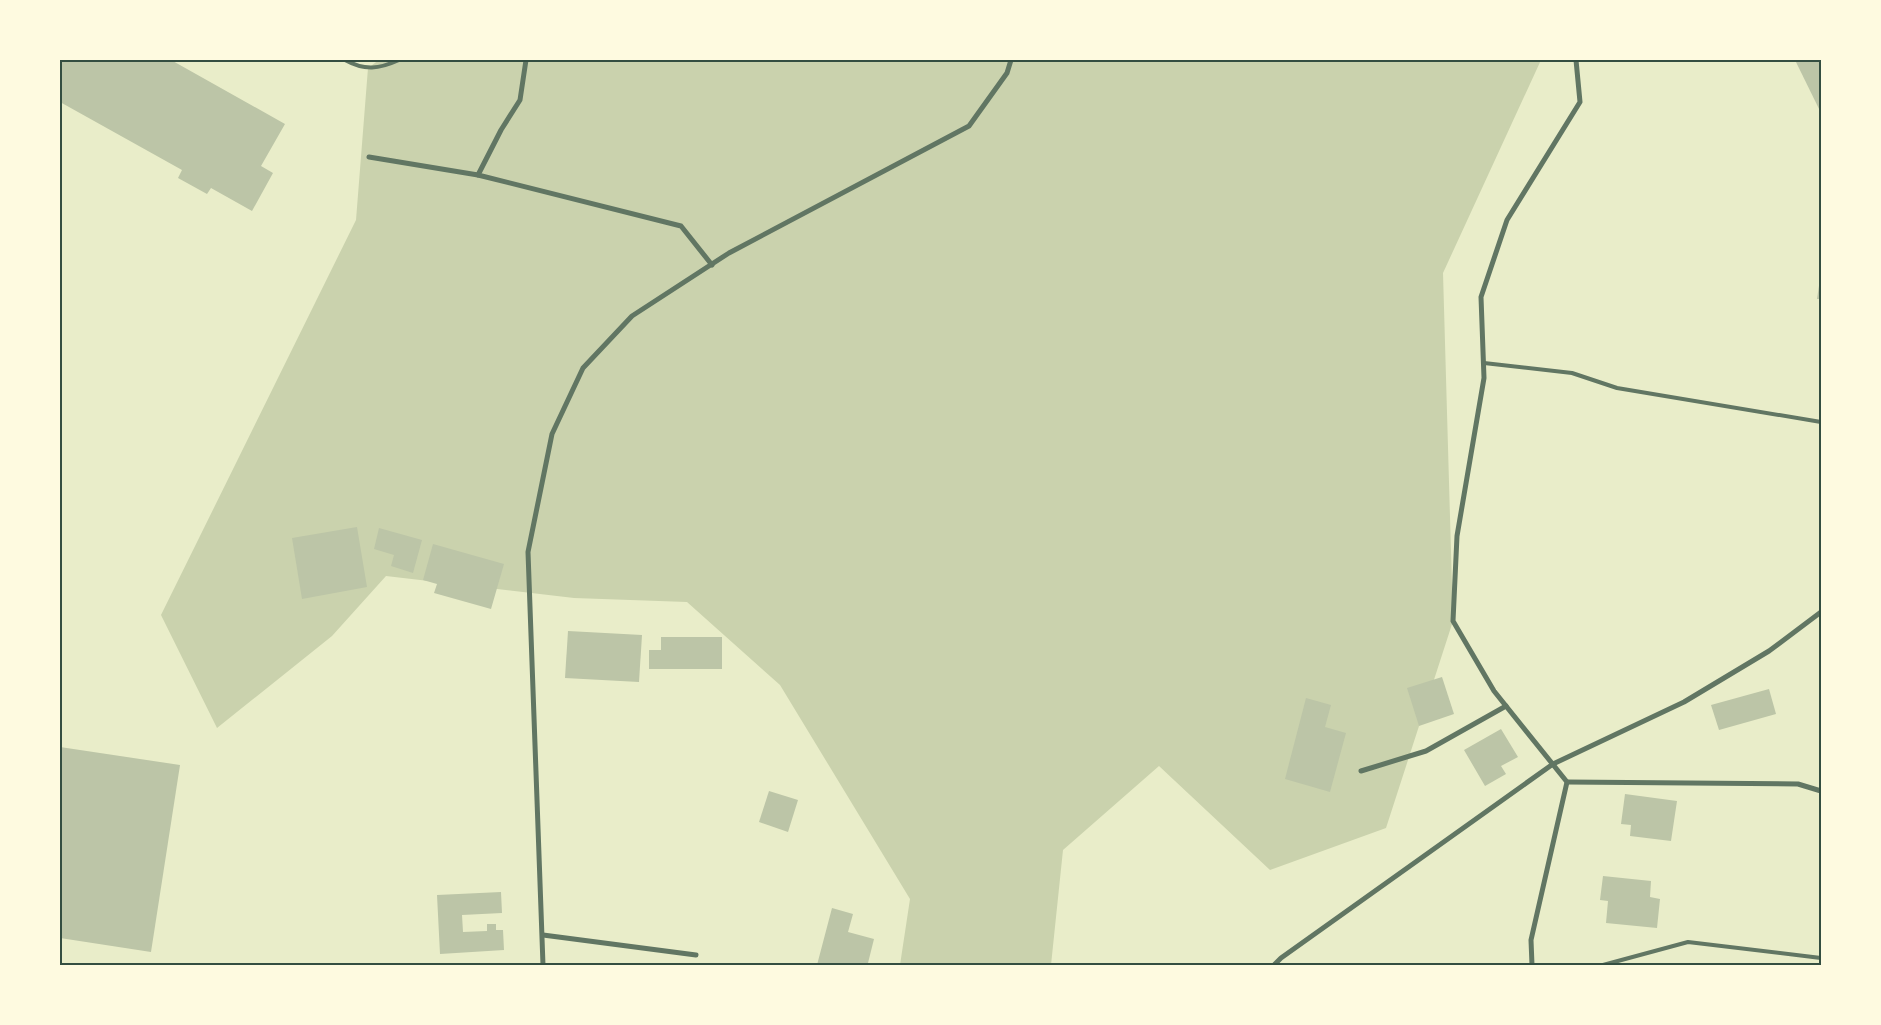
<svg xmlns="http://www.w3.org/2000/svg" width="1881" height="1025" font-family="Commissioner,sans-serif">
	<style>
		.green { fill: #cad2ad }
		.building { fill: #bcc5a7 }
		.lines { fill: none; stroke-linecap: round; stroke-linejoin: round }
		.service { stroke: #617663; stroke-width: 4 }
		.minor { stroke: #617663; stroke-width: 5 }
		.neatline { fill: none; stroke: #344e41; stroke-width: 2 }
	</style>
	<rect width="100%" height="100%" fill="#e9edc9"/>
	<!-- green -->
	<polygon class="green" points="379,60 1541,60 1443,273 1453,621 1386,828 1270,870 1159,766 1063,850 1051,965 900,965 910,899 780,685 687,602 574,598 386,576 332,636 217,728 161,615 356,220 368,68"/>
	<!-- building -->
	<g class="building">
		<polygon points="60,60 171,60 285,124 261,166 273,173 252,211 211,188 207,194 178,178 182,170 60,102"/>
		<polygon points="1795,60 1821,60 1821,113"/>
		<polygon points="1820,279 1821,279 1821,299 1817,299"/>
		<polygon points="357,527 367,587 302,599 292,538"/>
		<polygon points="379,528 422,540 413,573 391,566 394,555 374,549"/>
		<polygon points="433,544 504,564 491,609 434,593 437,584 423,580"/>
		<polygon points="568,631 642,635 639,682 565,678"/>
		<polygon points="661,637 722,637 722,669 649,669 649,650 661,650"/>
		<polygon points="1442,677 1454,714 1419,726 1407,688"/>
		<polygon points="1769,689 1776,714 1719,730 1711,705"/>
		<polygon points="1306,698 1331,705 1325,727 1346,733 1330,792 1285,779"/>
		<polygon points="1501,729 1518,757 1501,766 1506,774 1485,786 1464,750"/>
		<polygon points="60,747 180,765 151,952 60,938"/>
		<polygon points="769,791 798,800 788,832 759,822"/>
		<polygon points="1625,794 1677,801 1671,841 1630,836 1631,825 1621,824"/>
		<polygon points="1603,876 1651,881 1650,897 1660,899 1657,928 1606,923 1608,901 1600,900"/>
		<polygon points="501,892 502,913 462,915 463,932 487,931 487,924 496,924 496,930 503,930 504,950 440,954 437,895"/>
		<polygon points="832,908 853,914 848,932 874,939 868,963 873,965 817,965"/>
	</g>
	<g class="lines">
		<!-- service -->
		<g class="service">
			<path d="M345 60C365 71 379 69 399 60"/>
			<polyline points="1484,363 1572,373 1617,388 1821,422"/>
			<polyline points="1603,965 1688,942 1821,958"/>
		</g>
		<!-- minor -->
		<g class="minor">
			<polyline points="526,60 520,100 501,130 478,175 681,226 712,265"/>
			<polyline points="369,157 478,175"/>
			<polyline points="1361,771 1426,751 1506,706"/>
			<polyline points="1567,782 1798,784 1821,791"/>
			<polyline points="543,935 696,955"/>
			<polyline points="543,965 528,552 552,434 583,368 632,316 729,253 969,126 1007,73 1011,60"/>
			<polyline points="1274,965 1281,958 1553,764 1684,702 1769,651 1821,612"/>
			<polyline points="1532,965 1531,940 1567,782 1494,691 1453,621 1457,536 1484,378 1481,297 1507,220 1580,102 1576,60"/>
		</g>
	</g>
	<!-- border -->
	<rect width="1881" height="1025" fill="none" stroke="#fefae0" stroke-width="122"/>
	<rect x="61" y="61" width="1759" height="903" class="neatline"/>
</svg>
